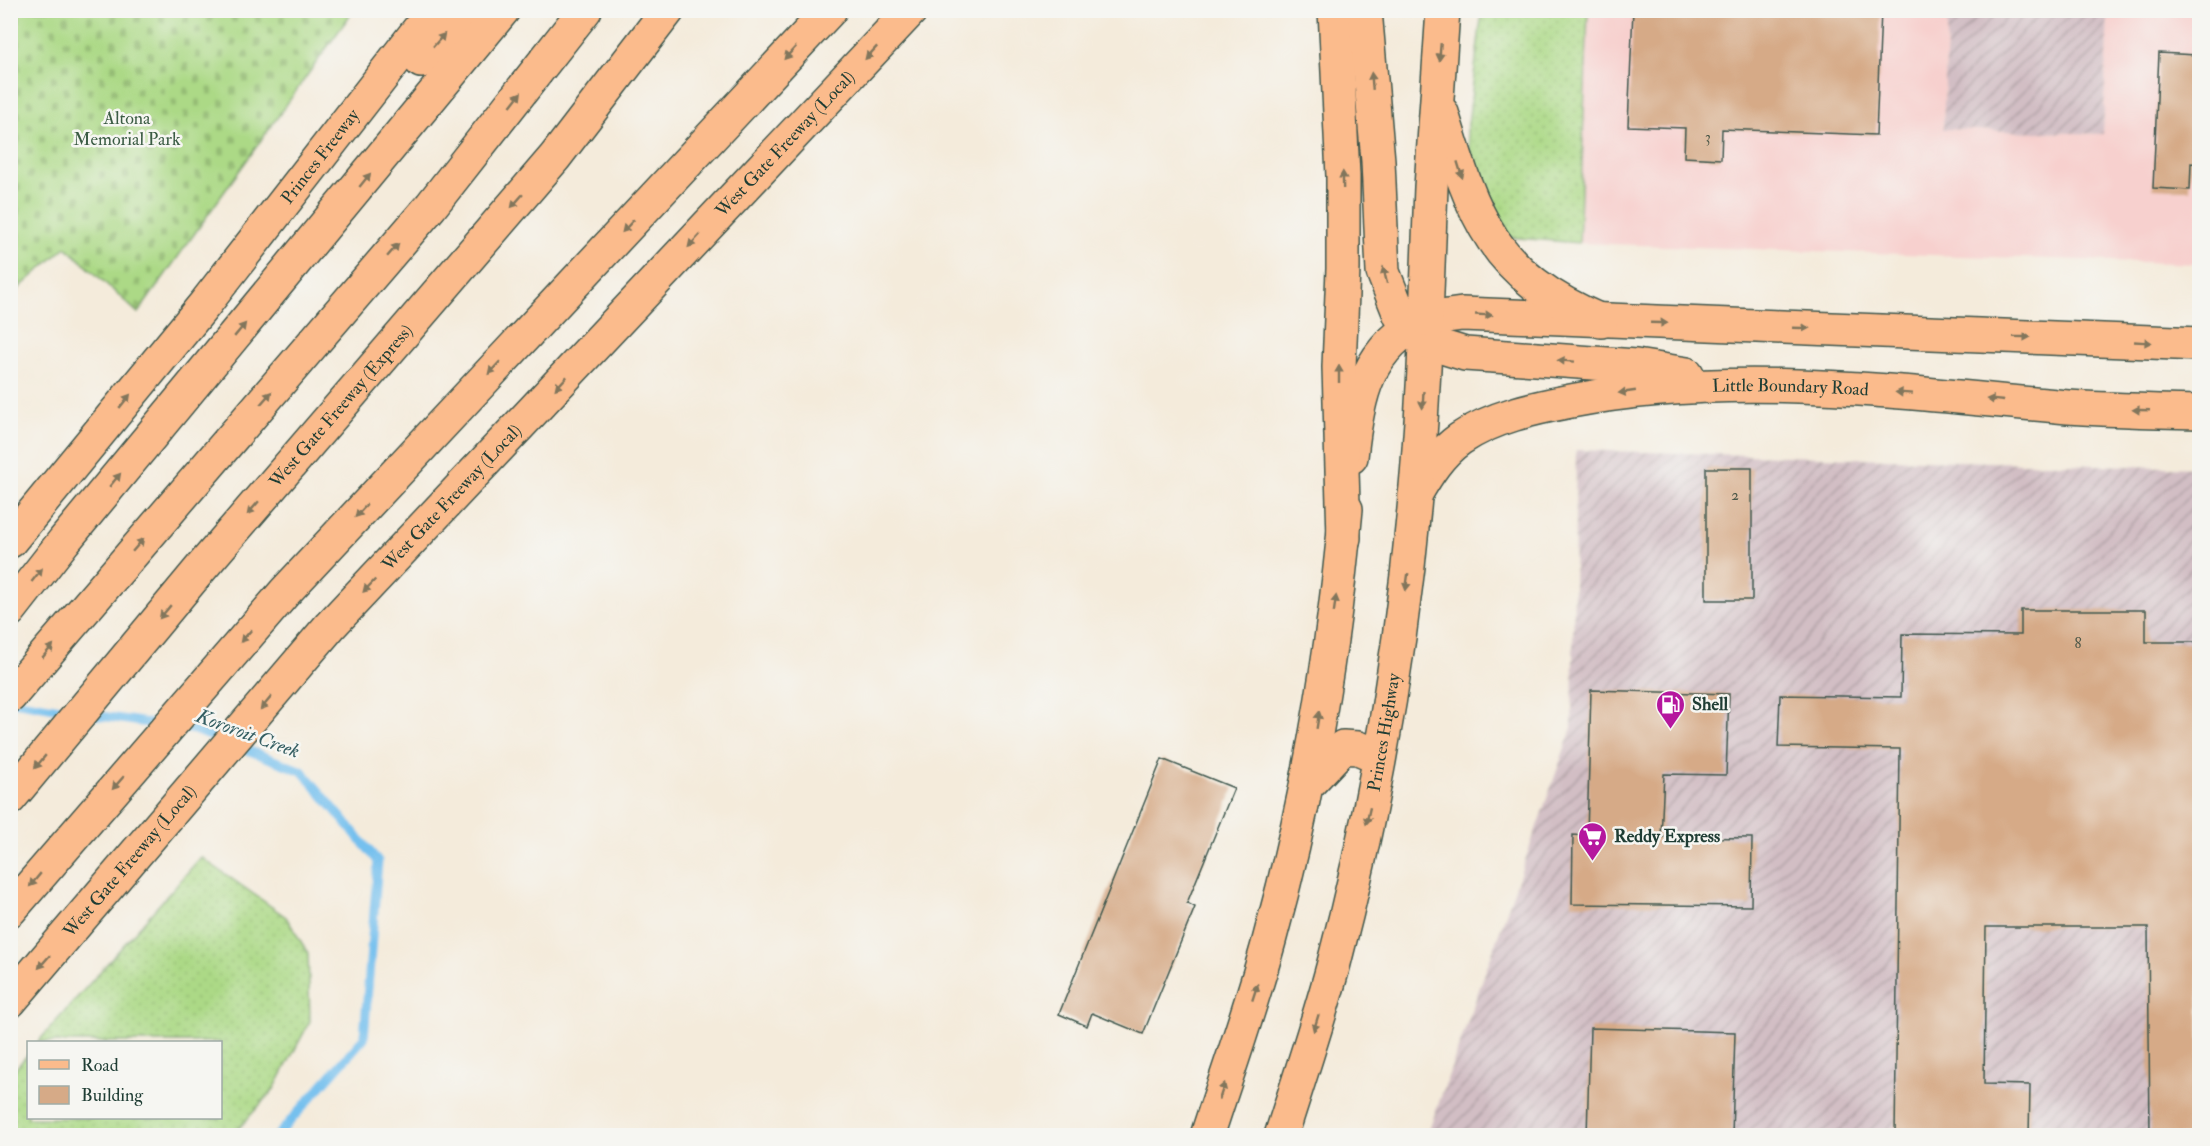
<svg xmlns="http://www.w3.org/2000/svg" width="2210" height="1146" font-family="'IM FELL Double Pica',serif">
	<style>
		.built { fill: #f7d0ce }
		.industrial { fill: url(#industrial-furrows) }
		.grass { fill: url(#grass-dots); stroke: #668b5d; stroke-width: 1.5 }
		.cemetery { fill: url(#cemetery-stones); stroke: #668b5d; stroke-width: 1.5 }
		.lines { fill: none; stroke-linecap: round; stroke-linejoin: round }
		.stream { stroke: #74c0ee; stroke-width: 9 }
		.building { fill: #d6aa87 }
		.primary-casing { stroke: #3f574d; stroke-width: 36 }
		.trunk-casing { stroke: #3f574d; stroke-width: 36 }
		.motorway-casing { stroke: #3f574d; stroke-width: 36 }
		.primary { stroke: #fbbb8c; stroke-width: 33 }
		.trunk { stroke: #fbbb8c; stroke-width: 33 }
		.motorway { stroke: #fbbb8c; stroke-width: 33 }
		.oneway { fill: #82765c }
		.labels { text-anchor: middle; stroke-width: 5; stroke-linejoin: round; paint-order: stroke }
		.number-label { font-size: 15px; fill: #4d5849 }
		.park-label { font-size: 18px; fill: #3b5c44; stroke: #f6f6f2 }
		.street-label { font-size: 18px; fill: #1f3d34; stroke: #f6f6f2 }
		.poi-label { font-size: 18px; font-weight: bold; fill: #1f3d34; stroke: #f6f6f2; text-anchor: start }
		.water-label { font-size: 20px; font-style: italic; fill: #345e62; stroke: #f6f6f2 }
	</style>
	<defs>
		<pattern id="industrial-furrows" width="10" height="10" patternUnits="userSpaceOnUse" patternTransform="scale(1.5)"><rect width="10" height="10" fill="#d2bec4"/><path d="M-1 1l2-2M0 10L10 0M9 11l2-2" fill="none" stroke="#aa9ca0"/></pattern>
		<pattern id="grass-dots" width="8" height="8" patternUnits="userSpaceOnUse" patternTransform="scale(1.5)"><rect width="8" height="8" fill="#acd986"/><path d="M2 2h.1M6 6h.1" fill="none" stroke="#94bb74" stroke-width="1.8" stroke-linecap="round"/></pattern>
		<pattern id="cemetery-stones" width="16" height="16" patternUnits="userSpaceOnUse" patternTransform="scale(1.5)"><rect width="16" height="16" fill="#acd986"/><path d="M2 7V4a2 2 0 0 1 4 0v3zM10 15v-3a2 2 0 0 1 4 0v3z" fill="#94bb74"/></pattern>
	</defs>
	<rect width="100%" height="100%" fill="#f6f6f2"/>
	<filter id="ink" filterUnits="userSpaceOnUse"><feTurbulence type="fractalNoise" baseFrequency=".0167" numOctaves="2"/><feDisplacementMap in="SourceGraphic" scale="12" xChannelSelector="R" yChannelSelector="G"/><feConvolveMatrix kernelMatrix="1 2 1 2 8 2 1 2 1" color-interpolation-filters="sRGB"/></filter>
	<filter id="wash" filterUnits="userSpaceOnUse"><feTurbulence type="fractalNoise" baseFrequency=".008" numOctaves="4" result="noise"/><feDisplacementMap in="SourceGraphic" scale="24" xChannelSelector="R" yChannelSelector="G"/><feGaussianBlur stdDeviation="1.35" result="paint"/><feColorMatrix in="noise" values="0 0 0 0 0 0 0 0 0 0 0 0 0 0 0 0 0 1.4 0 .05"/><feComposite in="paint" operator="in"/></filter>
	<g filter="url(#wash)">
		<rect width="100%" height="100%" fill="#f4ebdb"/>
		<!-- built -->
		<polygon class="built" points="1588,11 1948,11 1943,129 2103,134 2108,11 2199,11 2199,264 1579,243"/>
		<!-- industrial -->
		<g class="industrial">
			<polygon points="1948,11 2108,11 2103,134 1943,129"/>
			<polygon points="1576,450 2199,468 2199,1135 1427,1136 1572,728"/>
		</g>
		<!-- grass -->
		<g class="grass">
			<polygon points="1482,11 1588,11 1579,243 1505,237 1475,183 1467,132"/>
			<polygon points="201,857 286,917 308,953 310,1021 274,1089 233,1135 11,1135 11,1074 28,1054 28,1118 220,1118 220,1042 38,1042"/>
		</g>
		<!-- cemetery -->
		<polygon class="cemetery" points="11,10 353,10 353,11 138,313 66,247 11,295"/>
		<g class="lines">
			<!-- stream -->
			<g class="stream">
				<polyline points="14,701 72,711"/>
				<polyline points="88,714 161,725"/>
				<polyline points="177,727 194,730 224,741"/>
				<polyline points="237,746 302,771 378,861 364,1038 277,1136"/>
			</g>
		</g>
		<g id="blocks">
			<!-- building -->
			<g class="building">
				<polygon points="1633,10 1881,10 1876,135 1722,129 1721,159 1684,157 1685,128 1628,126"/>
				<polygon points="2159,53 2196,55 2193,129 2199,129 2199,164 2191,163 2190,190 2153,188"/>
				<rect x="1706" y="468" width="46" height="132"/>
				<polygon points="2021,610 2146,610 2146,642 2199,642 2199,1136 2150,1136 2148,927 1986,927 1984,1084 2030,1085 2029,1136 1895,1136 1900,749 1778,747 1780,695 1901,697 1902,634 2021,635"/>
				<polygon points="1591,690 1729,694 1726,775 1664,774 1661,837 1752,838 1751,906 1572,904 1573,835 1587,836"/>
				<polygon points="1162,759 1234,788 1187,903 1195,907 1143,1034 1092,1013 1087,1026 1059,1014"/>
				<polygon points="1590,1028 1735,1032 1732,1136 1587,1136"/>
			</g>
		</g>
	</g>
	<g filter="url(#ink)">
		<use href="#blocks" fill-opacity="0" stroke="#3f574d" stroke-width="1.5"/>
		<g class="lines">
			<defs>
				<g id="primary">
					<polyline points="1426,319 1462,314 2200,344"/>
					<polyline points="1426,342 1465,354 1636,366 1687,374"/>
					<path id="s1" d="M1415 495C1427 474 1440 453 1460 439 1492 417 1534 408 1571 401 1735 369 1903 393 2068 407 2112 410 2156 411 2200 412"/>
				</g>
				<g id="trunk">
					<polyline points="1307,785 1343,747 1358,748 1379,757"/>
					<path d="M1207 1136C1228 1071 1251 1007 1269 941 1308 800 1333 654 1346 509"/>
					<path id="s2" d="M1281 1136C1299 1079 1318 1023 1333 967 1389 755 1419 537 1426 319 1367 346 1357 397 1351 457"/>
				</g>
				<g id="motorway">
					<polyline points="1335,10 1343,176 1343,269 1339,367 1344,538"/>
					<polyline points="1365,10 1378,161 1383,272 1400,315 1411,331 1426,342"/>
					<polyline points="421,61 464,10"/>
					<path d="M1442 113C1474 218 1492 275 1601 321"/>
					<polyline points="1426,319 1431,187 1443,10"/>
					<path id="s3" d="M10 541 205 304 434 10"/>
					<polyline points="10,610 64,541 503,10"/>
					<polyline points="10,696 431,206 585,10"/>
					<path id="s4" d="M10 798 202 567 555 157 668 10"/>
					<polyline points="10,910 285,592 830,10"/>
					<path id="s5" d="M10 1001 330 626 911 10"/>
				</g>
			</defs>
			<!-- primary casing -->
			<use href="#primary" class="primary-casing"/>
			<!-- trunk casing -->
			<use href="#trunk" class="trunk-casing"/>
			<!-- motorway casing -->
			<use href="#motorway" class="motorway-casing"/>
			<!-- primary -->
			<use href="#primary" class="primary"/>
			<!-- trunk -->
			<use href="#trunk" class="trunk"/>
			<!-- motorway -->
			<use href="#motorway" class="motorway"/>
		</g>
		<!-- one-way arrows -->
		<defs><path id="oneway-solid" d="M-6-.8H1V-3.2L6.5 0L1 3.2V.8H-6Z" transform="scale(1.5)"/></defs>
		<g class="oneway">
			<use href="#oneway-solid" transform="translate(439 40) rotate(-49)"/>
			<use href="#oneway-solid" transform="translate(1440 52) rotate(95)"/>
			<use href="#oneway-solid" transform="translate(790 53) rotate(133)"/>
			<use href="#oneway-solid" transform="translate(871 53) rotate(133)"/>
			<use href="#oneway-solid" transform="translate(1372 81) rotate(-95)"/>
			<use href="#oneway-solid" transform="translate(516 99) rotate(-52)"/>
			<use href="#oneway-solid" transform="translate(1460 170) rotate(73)"/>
			<use href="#oneway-solid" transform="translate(365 180) rotate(-51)"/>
			<use href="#oneway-solid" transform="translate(1343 180) rotate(-91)"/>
			<use href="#oneway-solid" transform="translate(517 201) rotate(131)"/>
			<use href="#oneway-solid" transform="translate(628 226) rotate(133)"/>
			<use href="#oneway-solid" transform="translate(694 241) rotate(133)"/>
			<use href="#oneway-solid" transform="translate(393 250) rotate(-49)"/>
			<use href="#oneway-solid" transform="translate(1385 275) rotate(-103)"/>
			<use href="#oneway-solid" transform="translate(1484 315) rotate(3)"/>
			<use href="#oneway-solid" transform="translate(1659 323) rotate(2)"/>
			<use href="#oneway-solid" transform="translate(1801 328) rotate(2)"/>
			<use href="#oneway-solid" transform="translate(240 330) rotate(-50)"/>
			<use href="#oneway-solid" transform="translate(2022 337) rotate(1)"/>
			<use href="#oneway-solid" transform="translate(2143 342) rotate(3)"/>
			<use href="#oneway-solid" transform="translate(1566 361) rotate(-176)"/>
			<use href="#oneway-solid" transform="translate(494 368) rotate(133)"/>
			<use href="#oneway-solid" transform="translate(1339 374) rotate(-90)"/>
			<use href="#oneway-solid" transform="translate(561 383) rotate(133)"/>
			<use href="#oneway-solid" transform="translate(1627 392) rotate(172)"/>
			<use href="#oneway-solid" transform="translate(1904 393) rotate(-176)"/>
			<use href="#oneway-solid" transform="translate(266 398) rotate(-49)"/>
			<use href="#oneway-solid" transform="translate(1423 400) rotate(93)"/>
			<use href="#oneway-solid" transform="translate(1995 400) rotate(-174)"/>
			<use href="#oneway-solid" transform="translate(125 401) rotate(-51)"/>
			<use href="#oneway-solid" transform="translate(2141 410) rotate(-178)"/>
			<use href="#oneway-solid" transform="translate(115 480) rotate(-50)"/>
			<use href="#oneway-solid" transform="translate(253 508) rotate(131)"/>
			<use href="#oneway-solid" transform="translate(361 511) rotate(133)"/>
			<use href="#oneway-solid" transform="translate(138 545) rotate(-49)"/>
			<use href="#oneway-solid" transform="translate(37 575) rotate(-52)"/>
			<use href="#oneway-solid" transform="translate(1407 582) rotate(98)"/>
			<use href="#oneway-solid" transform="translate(369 586) rotate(134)"/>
			<use href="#oneway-solid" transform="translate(1335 604) rotate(-82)"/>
			<use href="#oneway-solid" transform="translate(165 612) rotate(130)"/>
			<use href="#oneway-solid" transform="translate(246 636) rotate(131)"/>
			<use href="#oneway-solid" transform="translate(48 651) rotate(-50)"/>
			<use href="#oneway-solid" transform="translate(266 703) rotate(130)"/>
			<use href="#oneway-solid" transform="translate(1318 720) rotate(-81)"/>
			<use href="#oneway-solid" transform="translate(40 762) rotate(130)"/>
			<use href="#oneway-solid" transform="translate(118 783) rotate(131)"/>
			<use href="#oneway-solid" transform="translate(1368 816) rotate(103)"/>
			<use href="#oneway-solid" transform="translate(35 880) rotate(130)"/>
			<use href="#oneway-solid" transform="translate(44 962) rotate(131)"/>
			<use href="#oneway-solid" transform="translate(1255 992) rotate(-72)"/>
			<use href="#oneway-solid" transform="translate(1316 1023) rotate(107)"/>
			<use href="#oneway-solid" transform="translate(1222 1091) rotate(-72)"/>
		</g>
	</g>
	<!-- icons -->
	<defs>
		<symbol id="fuel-pin" viewBox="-11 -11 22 30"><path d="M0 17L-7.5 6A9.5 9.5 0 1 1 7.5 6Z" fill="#b5179e" stroke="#f6f6f2"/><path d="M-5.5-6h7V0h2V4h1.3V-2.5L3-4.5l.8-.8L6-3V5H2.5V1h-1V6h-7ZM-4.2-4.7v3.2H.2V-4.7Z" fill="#fff"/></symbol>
		<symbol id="supermarket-pin" viewBox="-11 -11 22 30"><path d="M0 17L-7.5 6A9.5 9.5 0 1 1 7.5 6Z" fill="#b5179e" stroke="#f6f6f2"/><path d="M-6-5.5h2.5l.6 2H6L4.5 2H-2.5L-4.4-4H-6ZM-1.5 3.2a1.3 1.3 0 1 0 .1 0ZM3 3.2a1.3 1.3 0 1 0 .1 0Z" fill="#fff"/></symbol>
	</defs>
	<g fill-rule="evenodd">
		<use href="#fuel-pin" x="1654" y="688" width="33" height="45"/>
		<use href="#supermarket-pin" x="1576" y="820" width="33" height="45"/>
	</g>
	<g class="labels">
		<!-- number labels -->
		<g class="number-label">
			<text x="1708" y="142">3</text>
			<text x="1735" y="500">2</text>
			<text x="2078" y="648">8</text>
		</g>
		<!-- park labels -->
		<g class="park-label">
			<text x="127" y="124">Altona<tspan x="127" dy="21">Memorial Park</tspan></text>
		</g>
		<!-- street labels -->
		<g class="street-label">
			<text dy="6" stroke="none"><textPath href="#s5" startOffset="1156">West Gate Freeway (Local)</textPath></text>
			<text dy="6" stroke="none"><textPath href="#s3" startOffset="494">Princes Freeway</textPath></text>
			<text dy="6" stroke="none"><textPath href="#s1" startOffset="411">Little Boundary Road</textPath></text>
			<text dy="6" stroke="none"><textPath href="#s4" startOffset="513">West Gate Freeway (Express)</textPath></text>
			<text dy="6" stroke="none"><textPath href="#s5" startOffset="670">West Gate Freeway (Local)</textPath></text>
			<text dy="6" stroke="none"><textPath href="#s2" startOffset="417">Princes Highway</textPath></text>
			<text dy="6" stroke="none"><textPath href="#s5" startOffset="184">West Gate Freeway (Local)</textPath></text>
		</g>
		<!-- poi labels -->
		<g class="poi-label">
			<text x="1692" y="710">Shell</text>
			<text x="1614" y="842">Reddy Express</text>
		</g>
		<!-- water labels -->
		<g class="water-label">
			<text transform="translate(248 733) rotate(20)" y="7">Kororoit Creek</text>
		</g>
	</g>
	<!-- margin -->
	<rect width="2210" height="1146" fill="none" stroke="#f6f6f2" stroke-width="36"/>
	<!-- legend -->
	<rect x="27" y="1041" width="195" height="78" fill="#f6f6f2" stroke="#a0aca6" stroke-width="1.5"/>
	<rect x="39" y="1060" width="30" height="9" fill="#fbbb8c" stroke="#a0aca6" stroke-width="1.5"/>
	<text x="81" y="1071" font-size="18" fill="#1f3d34">Road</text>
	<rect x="39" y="1086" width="30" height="18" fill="#d6aa87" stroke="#a0aca6" stroke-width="1.5"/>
	<text x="81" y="1101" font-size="18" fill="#1f3d34">Building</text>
</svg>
